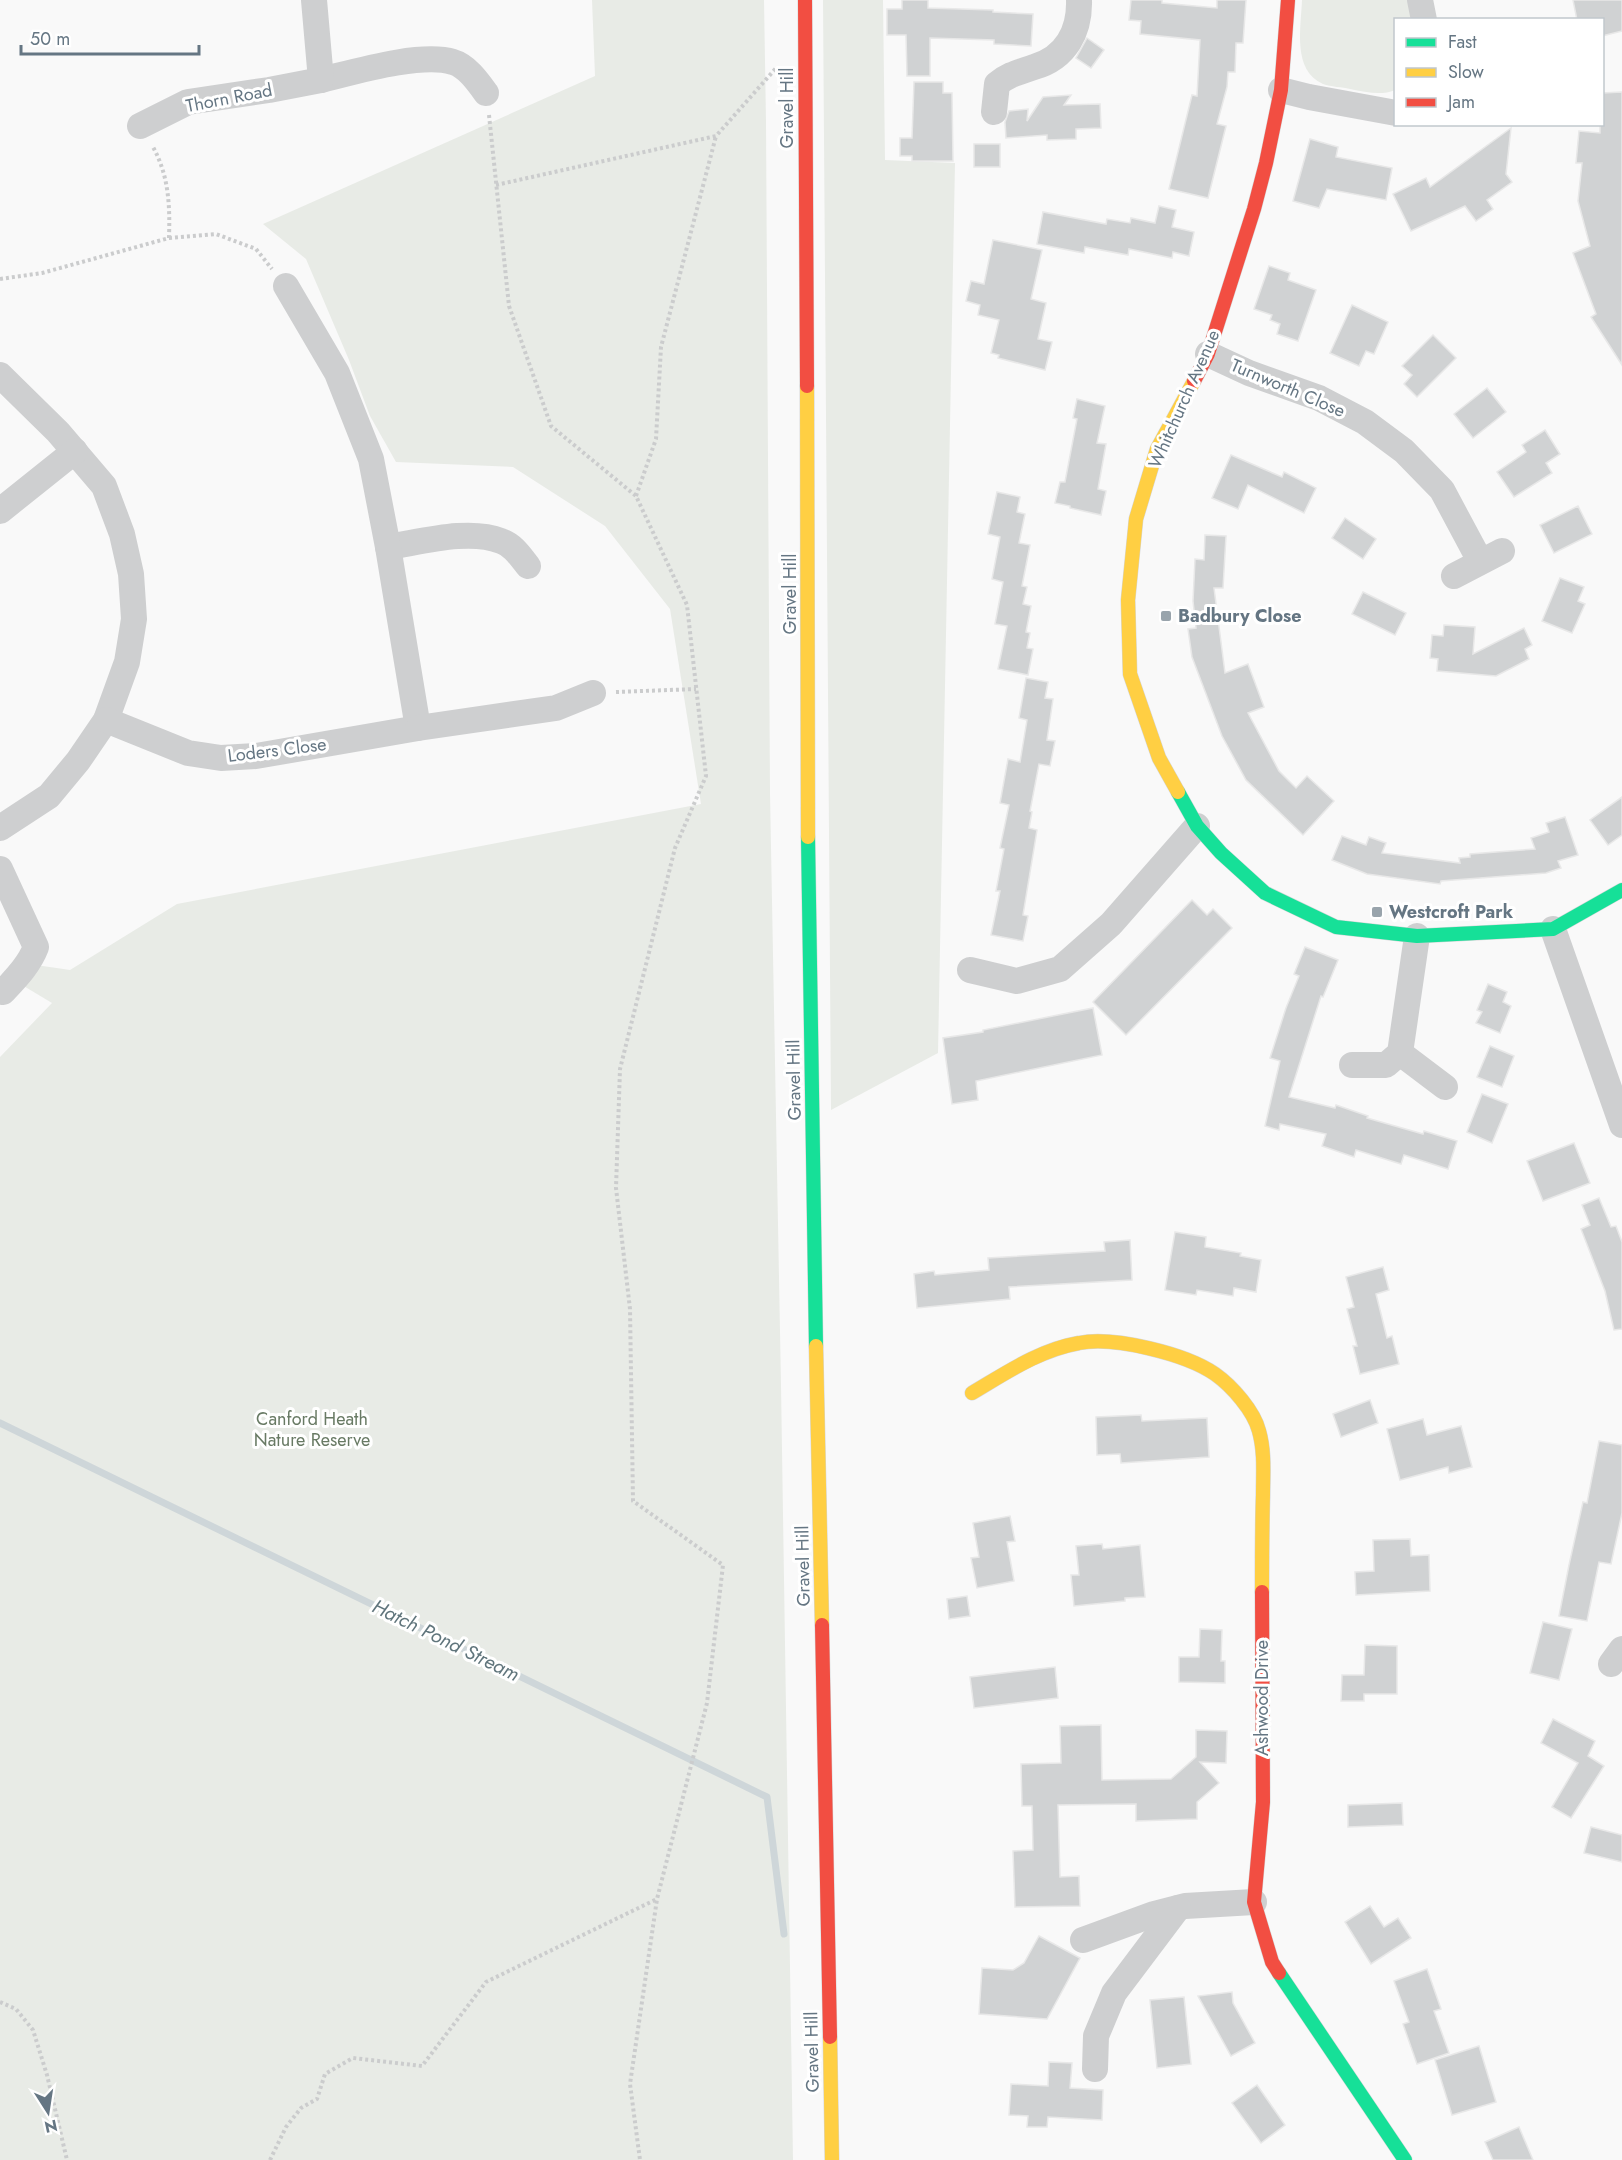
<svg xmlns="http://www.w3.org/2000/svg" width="1622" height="2160" font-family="Jost,sans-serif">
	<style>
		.green { fill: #e8ebe6 }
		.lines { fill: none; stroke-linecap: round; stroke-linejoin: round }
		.stream { stroke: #ced6d9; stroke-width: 7 }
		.building { fill: #d0d2d3; stroke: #e8e8e8; stroke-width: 1.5 }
		.fast-casing { stroke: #d5d6d7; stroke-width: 15 }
		.slow-casing { stroke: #d5d6d7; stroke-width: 15 }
		.jam-casing { stroke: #d5d6d7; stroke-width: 15 }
		.path { stroke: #cbcccd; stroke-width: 4; stroke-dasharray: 3 3; stroke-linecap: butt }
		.street { stroke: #cecfd0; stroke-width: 26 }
		.fast { stroke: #16e098; stroke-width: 14 }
		.slow { stroke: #ffcf43; stroke-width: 14 }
		.jam { stroke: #f24e42; stroke-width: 14 }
		.poi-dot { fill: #99a4ac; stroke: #fff; stroke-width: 2 }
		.labels { text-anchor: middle; stroke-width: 6; stroke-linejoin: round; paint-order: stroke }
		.street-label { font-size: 18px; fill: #657683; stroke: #fff }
		.poi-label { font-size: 18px; font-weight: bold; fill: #657683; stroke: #fff; text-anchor: start }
		.park-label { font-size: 18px; fill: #687a64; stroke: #fff }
		.water-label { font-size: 20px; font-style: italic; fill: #60757c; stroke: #fff }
	</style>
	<rect width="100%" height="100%" fill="#f9f9f9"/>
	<!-- green -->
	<g class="green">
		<polygon points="592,0 764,0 766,122 770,793 781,1385 793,2160 0,2160 0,1057 52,1003 22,985 36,965 70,970 177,904 701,804 670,609 605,526 513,467 396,462 370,416 349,360 306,259 263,224 595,76"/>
		<polygon points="823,0 883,0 885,160 955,163 938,1053 831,1110"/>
		<path d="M1302 0H1409L1412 19 1396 20 1395 90C1381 96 1366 92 1350 89 1342 87 1331 87 1323 84 1292 70 1301 28 1302 0Z"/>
	</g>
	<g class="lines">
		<!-- stream -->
		<polyline class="stream" points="0,1423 767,1797 784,1934"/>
	</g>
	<!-- building -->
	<g class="building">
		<polygon points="902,0 928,0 928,8 993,10 993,12 1033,14 1031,46 994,44 994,40 930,38 930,76 907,76 906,35 887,35 887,9 902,9"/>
		<polygon points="1131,0 1162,0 1162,3 1217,8 1217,0 1246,0 1243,43 1236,43 1235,72 1228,72 1227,87 1217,124 1226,126 1208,198 1169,189 1192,95 1197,96 1200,40 1140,34 1141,21 1129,20"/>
		<polygon points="1573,0 1622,0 1622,31 1602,36 1602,20 1577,20"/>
		<polygon points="1087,38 1104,50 1091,68 1076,58"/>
		<polygon points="914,82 943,82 943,93 952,93 953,161 912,161 912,156 900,156 900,138 912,138"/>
		<polygon points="1622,92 1622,365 1591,317 1596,314 1573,253 1590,246 1578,201 1582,163 1576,163 1579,131 1600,133 1600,124 1602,124 1602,93"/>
		<polygon points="1071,95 1064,105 1100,104 1101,128 1076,129 1076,139 1047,140 1047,135 1006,138 1005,122 1009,111 1028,109 1027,121 1043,97"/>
		<polygon points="1511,128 1506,174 1512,182 1487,200 1493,209 1476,221 1465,206 1411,231 1393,194 1426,178 1430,187"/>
		<polygon points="1310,139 1338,147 1336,157 1392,168 1386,200 1327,189 1319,208 1293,201"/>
		<rect x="974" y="144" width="26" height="23"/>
		<polygon points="1159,206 1176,210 1172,227 1194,232 1189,256 1173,252 1172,258 1129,249 1128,255 1085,247 1084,253 1037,244 1043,212 1106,224 1107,219 1130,223 1131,218 1155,223"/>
		<polygon points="993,240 1042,250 1031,299 1046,303 1038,339 1052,342 1045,370 998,358 999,355 991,353 999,320 978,315 980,305 966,301 971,281 984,284"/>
		<polygon points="1269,266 1290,273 1288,280 1316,290 1298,341 1277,334 1280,324 1270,320 1272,315 1254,309"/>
		<polygon points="1352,305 1388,322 1374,354 1366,351 1359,366 1330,353"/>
		<polygon points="1433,335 1456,358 1417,397 1404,384 1412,375 1402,366"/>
		<polygon points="1487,388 1506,412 1473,438 1454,414"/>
		<polygon points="1077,399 1105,406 1097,443 1106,444 1098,489 1106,491 1101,515 1070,508 1070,506 1055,503 1060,482 1065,482 1077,419 1073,418"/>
		<polygon points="1545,430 1560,454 1546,463 1552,473 1514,497 1497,472 1526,452 1522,445"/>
		<polygon points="1231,455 1282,477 1284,472 1316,488 1304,513 1248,485 1238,509 1212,498"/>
		<polygon points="997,492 1020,497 1017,512 1025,514 1019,543 1030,545 1022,586 1027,587 1023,604 1031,606 1026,632 1030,633 1027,648 1033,649 1028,675 998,669 1007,626 995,624 1003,582 992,579 1000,537 988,534"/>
		<polygon points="1578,506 1592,534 1554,553 1540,525"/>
		<polygon points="1345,518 1376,539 1363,559 1332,538"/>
		<polygon points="1205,535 1226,536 1223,588 1214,588 1225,673 1248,664 1264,707 1248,713 1279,771 1296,788 1307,776 1334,801 1303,835 1246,780 1222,736 1192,657 1188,629 1196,628 1193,601 1195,559 1204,560"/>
		<polygon points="1560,578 1584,587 1578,601 1585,604 1572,633 1542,621"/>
		<polygon points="1363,592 1406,613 1395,635 1352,614"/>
		<polygon points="1444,625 1475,627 1473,654 1524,628 1532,645 1525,649 1529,659 1496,676 1437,671 1438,659 1430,658 1432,635 1443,636"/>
		<polygon points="1026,678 1048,682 1045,698 1053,699 1047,740 1055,741 1050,766 1039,764 1030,811 1032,812 1029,828 1037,830 1023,915 1028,916 1023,941 991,935 1000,891 996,891 1004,849 1000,848 1009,805 1000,803 1008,759 1020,762 1027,720 1019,718"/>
		<polygon points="1622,797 1622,835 1608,845 1590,820"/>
		<polygon points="1565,817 1578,855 1558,861 1561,868 1546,873 1441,881 1440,884 1367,874 1332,860 1342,836 1366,845 1369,837 1386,843 1382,853 1460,863 1459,858 1470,857 1470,854 1535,849 1531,838 1549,832 1546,823"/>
		<polygon points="1192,900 1207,915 1213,909 1232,928 1126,1035 1093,1002"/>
		<polygon points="1305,947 1338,960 1323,997 1321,996 1289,1097 1335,1108 1336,1105 1368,1116 1367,1118 1423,1134 1424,1131 1457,1141 1448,1169 1404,1155 1401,1164 1356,1150 1354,1157 1322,1146 1326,1134 1280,1124 1279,1130 1265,1126 1280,1061 1270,1058 1286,1008 1299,976 1294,974"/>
		<polygon points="1488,984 1507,992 1503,1002 1511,1006 1500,1033 1476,1023 1482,1012 1477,1010"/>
		<polygon points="1093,1008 1102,1055 976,1081 978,1100 952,1104 943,1038 983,1032 983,1030"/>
		<polygon points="1490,1046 1514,1056 1502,1087 1477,1077"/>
		<polygon points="1482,1094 1508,1104 1492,1143 1467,1132"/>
		<polygon points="1574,1143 1590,1183 1543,1201 1527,1161"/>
		<polygon points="1599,1198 1611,1227 1616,1226 1622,1242 1622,1329 1614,1330 1605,1291 1581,1229 1590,1225 1582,1205"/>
		<polygon points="1175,1232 1206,1237 1205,1247 1241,1253 1240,1256 1261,1260 1256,1292 1234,1288 1233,1296 1197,1290 1196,1295 1165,1290"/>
		<polygon points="1130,1240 1132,1280 1009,1287 1010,1299 917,1308 914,1274 934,1271 935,1275 989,1270 988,1258 1105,1251 1104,1242"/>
		<polygon points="1383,1267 1389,1290 1376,1294 1387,1338 1392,1336 1399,1364 1360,1374 1353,1346 1357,1346 1347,1309 1354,1307 1346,1277"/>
		<polygon points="1370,1400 1378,1423 1341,1437 1333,1414"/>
		<polygon points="1141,1415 1142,1421 1207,1418 1209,1457 1121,1463 1120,1454 1097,1455 1096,1417"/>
		<polygon points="1423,1419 1427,1435 1461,1426 1472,1467 1449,1473 1448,1467 1400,1480 1387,1429"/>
		<polygon points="1599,1441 1622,1445 1622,1513 1611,1564 1599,1562 1587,1621 1559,1616 1569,1565 1583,1502 1587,1503"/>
		<polygon points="1010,1516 1015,1541 1007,1542 1014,1581 977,1588 971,1558 979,1557 973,1523"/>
		<polygon points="1410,1539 1411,1556 1429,1555 1430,1591 1356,1595 1355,1572 1374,1571 1373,1540"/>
		<polygon points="1102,1544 1103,1549 1140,1545 1145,1597 1125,1598 1125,1601 1074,1606 1071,1575 1079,1575 1076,1546"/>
		<polygon points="967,1596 970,1616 949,1619 947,1599"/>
		<polygon points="1543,1622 1572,1629 1559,1680 1530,1673"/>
		<polygon points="1200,1629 1222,1630 1221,1661 1225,1661 1225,1683 1179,1682 1179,1657 1199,1657"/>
		<polygon points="1365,1645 1397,1646 1397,1694 1364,1694 1364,1701 1341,1701 1342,1675 1364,1675"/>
		<polygon points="1055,1667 1058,1698 974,1708 970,1677"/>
		<polygon points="1553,1719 1595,1741 1588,1756 1604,1766 1571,1818 1552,1807 1578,1763 1541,1743"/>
		<polygon points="1101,1725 1102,1780 1171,1779 1196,1757 1196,1730 1227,1731 1226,1763 1200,1762 1219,1783 1197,1802 1197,1819 1136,1821 1136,1804 1058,1805 1060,1877 1079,1876 1080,1906 1015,1907 1013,1851 1033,1850 1032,1806 1022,1806 1021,1764 1061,1763 1060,1726"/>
		<polygon points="1402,1803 1403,1825 1348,1827 1348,1805"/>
		<polygon points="1591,1827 1622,1835 1622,1862 1584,1853"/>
		<polygon points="1370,1906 1384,1927 1398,1918 1411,1938 1371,1964 1345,1922"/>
		<polygon points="1039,1936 1080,1958 1047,2019 979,2014 982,1968 1013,1970 1024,1963"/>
		<polygon points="1427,1969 1441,2009 1434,2011 1449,2053 1417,2064 1403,2024 1409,2022 1394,1981"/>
		<polygon points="1232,1992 1233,2003 1255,2043 1231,2056 1198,1996"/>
		<polygon points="1184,1997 1191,2064 1157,2068 1150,2000"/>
		<polygon points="1479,2046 1496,2102 1452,2115 1435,2060"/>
		<polygon points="1049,2062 1072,2063 1070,2088 1103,2090 1102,2120 1048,2117 1047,2127 1027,2127 1028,2116 1009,2115 1011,2084 1048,2086"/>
		<polygon points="1257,2085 1285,2125 1261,2143 1232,2103"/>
		<polygon points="1519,2127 1533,2160 1493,2160 1485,2142"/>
	</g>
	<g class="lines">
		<defs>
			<g id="fast">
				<polyline points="1178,792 1197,826 1221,853 1265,893 1336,927 1417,936 1553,929 1622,890"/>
				<polyline points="808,837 816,1346"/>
				<polyline points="1279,1973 1405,2160"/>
			</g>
			<g id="slow">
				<polyline points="807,386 808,837"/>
				<polyline points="1178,792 1159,758 1130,674 1128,600 1136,519 1157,449 1194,381"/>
				<polyline points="816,1346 822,1625"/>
				<path d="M972 1393C1006 1373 1039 1350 1079 1343 1114 1336 1186 1354 1215 1374 1232 1386 1254 1411 1259 1431 1265 1452 1263 1474 1263 1495 1262 1527 1262 1559 1262 1592"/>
				<polyline points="830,2037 832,2160"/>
			</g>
			<g id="jam">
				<polyline points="805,0 807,386"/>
				<polyline points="1194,381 1208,354 1254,209 1266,163 1281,90 1288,0"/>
				<polyline points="1262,1592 1263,1802 1254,1902 1272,1962 1279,1973"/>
				<polyline points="822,1625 830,2037"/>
			</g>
		</defs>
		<!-- fast casing -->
		<use href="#fast" class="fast-casing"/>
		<!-- slow casing -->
		<use href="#slow" class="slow-casing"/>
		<!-- jam casing -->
		<use href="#jam" class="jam-casing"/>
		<!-- path -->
		<g class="path">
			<polyline points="489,115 509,306 551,426 636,496 687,605 706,776 675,848 620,1069 616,1188 630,1309 633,1501 723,1565 707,1703 657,1899 630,2084 640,2160"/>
			<polyline points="496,185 716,136 777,67"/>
			<polyline points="169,238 216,234 256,249 272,269"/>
			<path d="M0 279 42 273 169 238C170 206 169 176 153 147"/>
			<polyline points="636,496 656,439 661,347 716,136"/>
			<polyline points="616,692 696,689"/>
			<polyline points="0,2002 16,2009 33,2030 47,2075 67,2160"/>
			<polyline points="270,2160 286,2127 301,2108 317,2099 325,2074 353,2058 422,2066 486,1982 657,1899"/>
		</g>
		<!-- street -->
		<g class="street">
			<polyline points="1420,0 1424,20"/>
			<path d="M321 80C354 72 421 52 453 62 467 66 478 82 486 93"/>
			<polyline points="1281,90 1309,97 1396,113"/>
			<path d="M994 112 997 84C1009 74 1020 72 1034 67 1066 58 1080 31 1079 0"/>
			<polyline points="140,126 188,102 269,90 321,80 314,0"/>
			<polyline points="1208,354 1249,373 1319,398 1365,422 1404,451 1442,490 1480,561"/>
			<polyline points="0,375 58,432 104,486 122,534 131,574 134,619 127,662 106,720 78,761 49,796 0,828"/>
			<polyline points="0,511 75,451"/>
			<path d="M388 547C421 542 469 528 501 541 513 545 520 556 528 566"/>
			<polyline points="1454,576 1502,551"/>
			<polyline points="106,720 188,753 221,758 256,756 418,728 388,547 371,459 337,373 286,286"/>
			<polyline points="418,728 556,708 593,693"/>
			<path d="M0 869 36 947C29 965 16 978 3 992"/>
			<polyline points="1553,929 1622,1125"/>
			<polyline points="970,970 1017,981 1060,969 1111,924 1197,826"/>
			<polyline points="1400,1053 1445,1087"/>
			<polyline points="1352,1065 1386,1065 1400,1053 1417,936"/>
			<polyline points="1611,1664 1622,1649"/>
			<polyline points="1083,1940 1154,1914 1185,1906 1254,1902"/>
			<polyline points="1095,2069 1096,2036 1114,1993 1178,1908"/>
		</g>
		<!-- fast -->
		<use href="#fast" class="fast"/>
		<!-- slow -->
		<use href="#slow" class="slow"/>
		<!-- jam -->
		<use href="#jam" class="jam"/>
	</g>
	<!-- markers -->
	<g class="poi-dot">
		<rect x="1160" y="610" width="12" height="12" rx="3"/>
		<rect x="1371" y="906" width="12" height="12" rx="3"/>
	</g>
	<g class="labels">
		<!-- street labels -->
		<g class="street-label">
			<text transform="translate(229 98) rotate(-11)" y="6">Thorn Road</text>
			<text transform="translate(787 108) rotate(-90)" y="6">Gravel Hill</text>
			<text transform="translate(1288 388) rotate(23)" y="6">Turnworth Close</text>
			<text transform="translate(1184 399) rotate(-66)" y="6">Whitchurch Avenue</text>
			<text transform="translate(790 594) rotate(-90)" y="6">Gravel Hill</text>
			<text transform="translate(277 750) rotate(-7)" y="6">Loders Close</text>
			<text transform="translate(794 1080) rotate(-91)" y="6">Gravel Hill</text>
			<text transform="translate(803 1566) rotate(-91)" y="6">Gravel Hill</text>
			<text transform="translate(1262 1698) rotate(-90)" y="6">Ashwood Drive</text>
			<text transform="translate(812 2052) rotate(-91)" y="6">Gravel Hill</text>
		</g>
		<!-- poi labels -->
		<g class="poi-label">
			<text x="1178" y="622">Badbury Close</text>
			<text x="1389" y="918">Westcroft Park</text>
		</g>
		<!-- park labels -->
		<g class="park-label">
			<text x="312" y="1425">Canford Heath<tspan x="312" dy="21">Nature Reserve</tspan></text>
		</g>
		<!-- water labels -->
		<g class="water-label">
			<text transform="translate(446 1640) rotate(26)" y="7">Hatch Pond Stream</text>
		</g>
	</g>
	<!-- legend -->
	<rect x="1394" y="18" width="210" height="108" fill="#ffffff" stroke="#c1c8cd" stroke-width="1.5"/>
	<rect x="1406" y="38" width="30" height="9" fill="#16e098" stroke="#c1c8cd" stroke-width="1.5"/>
	<text x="1448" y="48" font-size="18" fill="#657683">Fast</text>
	<rect x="1406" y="68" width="30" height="9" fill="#ffcf43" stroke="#c1c8cd" stroke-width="1.5"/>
	<text x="1448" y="78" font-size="18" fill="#657683">Slow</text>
	<rect x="1406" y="98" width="30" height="9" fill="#f24e42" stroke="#c1c8cd" stroke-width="1.5"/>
	<text x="1448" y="108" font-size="18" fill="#657683">Jam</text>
	<!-- north arrow -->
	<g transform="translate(48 2112) rotate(168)" stroke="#ffffff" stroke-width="4.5" paint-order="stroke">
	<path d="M0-4.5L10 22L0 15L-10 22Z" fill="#657683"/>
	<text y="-9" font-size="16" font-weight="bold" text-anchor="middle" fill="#657683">N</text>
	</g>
	<!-- scale -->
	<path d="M21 45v9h178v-9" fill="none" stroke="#657683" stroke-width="3"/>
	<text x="30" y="45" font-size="18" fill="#657683" stroke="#ffffff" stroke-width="4.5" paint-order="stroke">50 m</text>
</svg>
